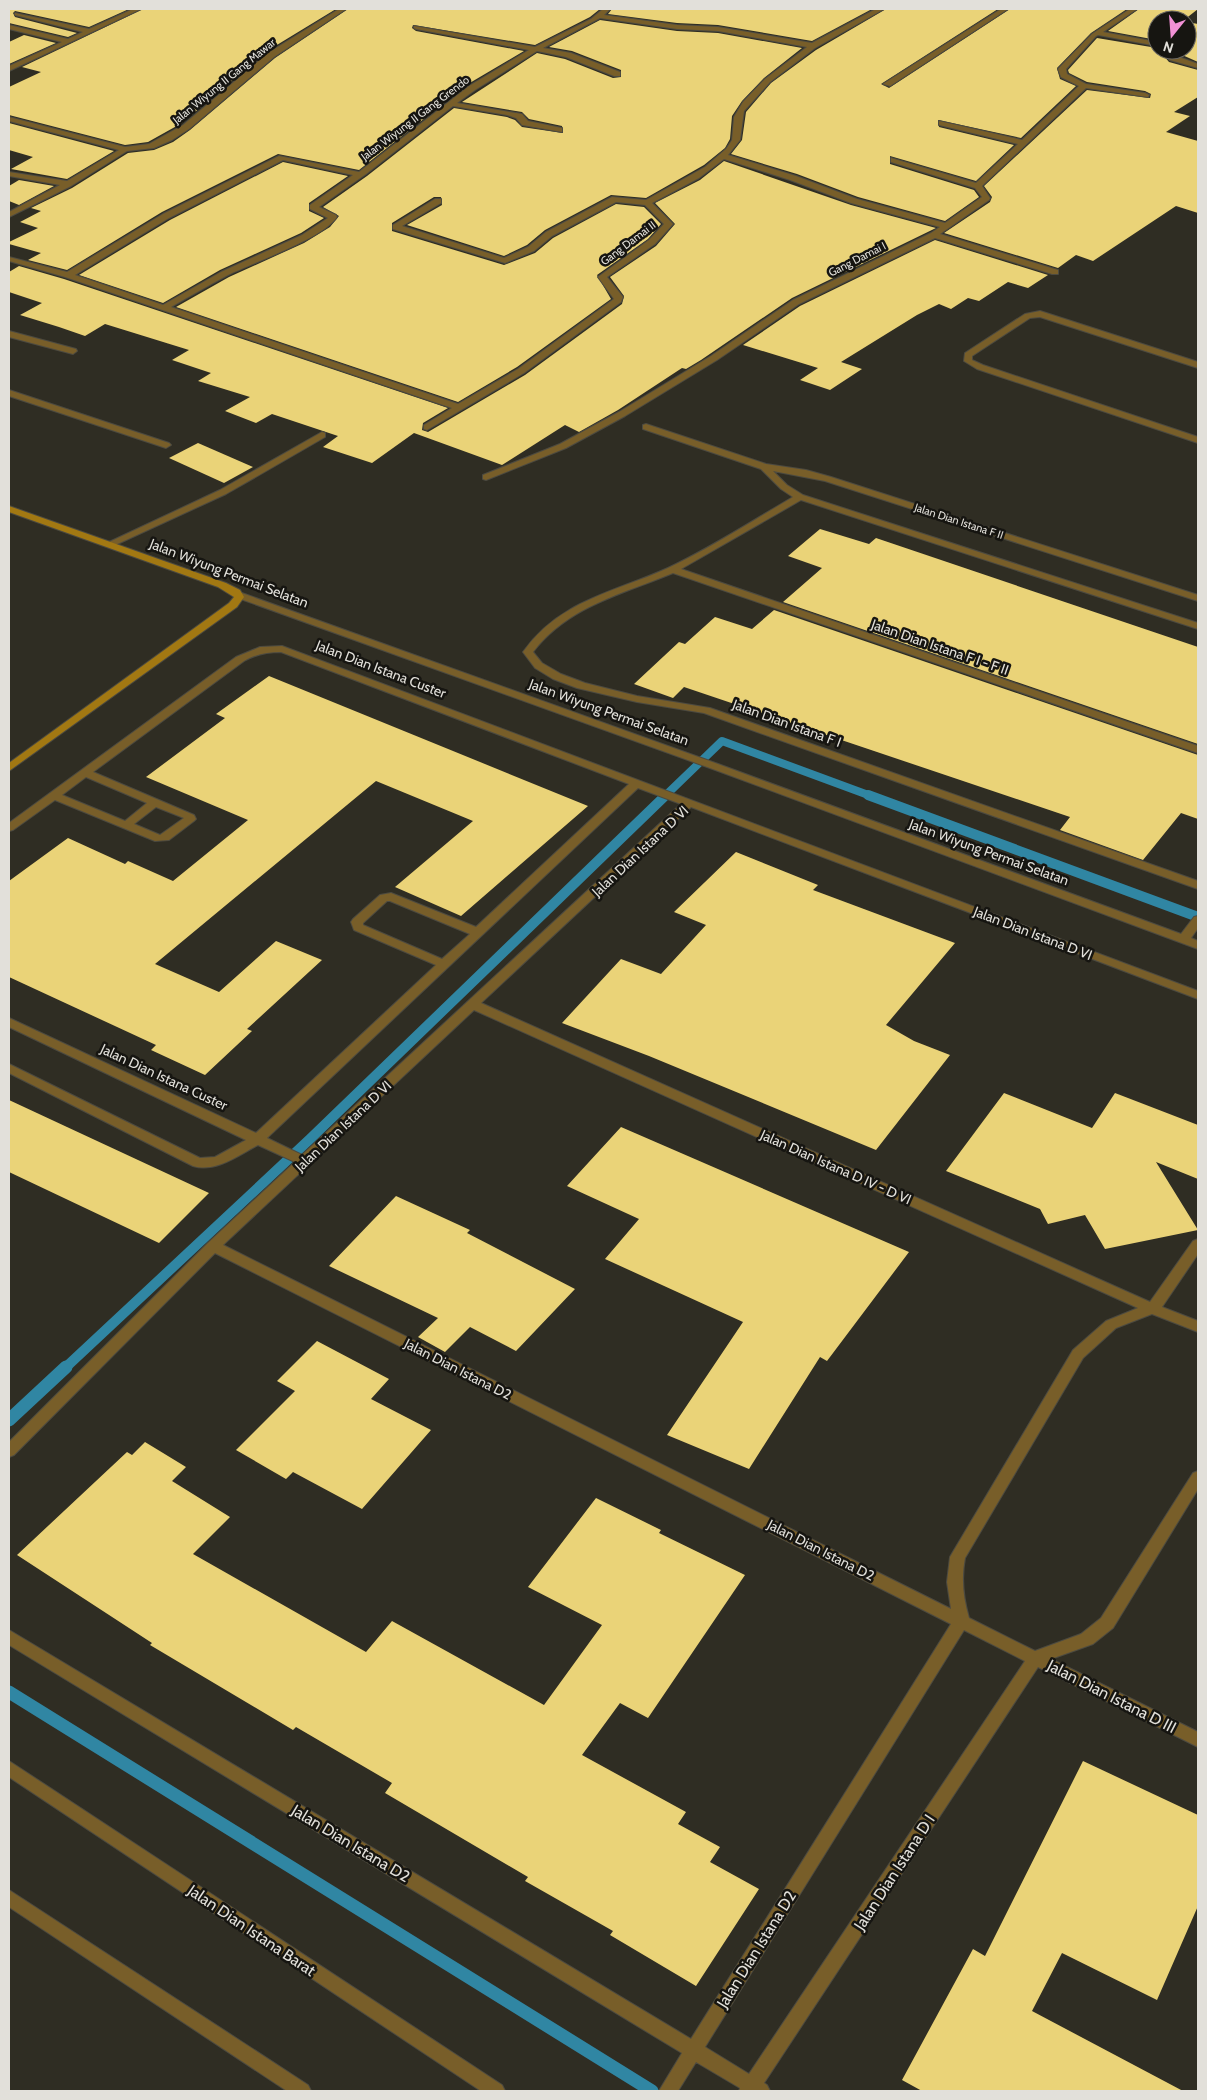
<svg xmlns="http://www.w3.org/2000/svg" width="1207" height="2100" font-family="Cabin,sans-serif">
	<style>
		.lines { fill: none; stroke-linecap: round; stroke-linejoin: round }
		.stream-far2 { stroke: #3086a3; stroke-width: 8 }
		.stream-far1 { stroke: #3086a3; stroke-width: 10 }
		.stream { stroke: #3086a3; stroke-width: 13 }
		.building { fill: #ead378 }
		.street-casing { stroke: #4c4a40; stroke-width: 2 }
		.secondary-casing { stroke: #4c4a40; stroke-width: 2 }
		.street { fill: #785e29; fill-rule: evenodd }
		.secondary { fill: #a27812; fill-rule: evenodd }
		.labels { text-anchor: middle; stroke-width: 5; stroke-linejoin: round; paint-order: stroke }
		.far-street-label { font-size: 11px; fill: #e2e0da; stroke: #161511 }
		.street-label { font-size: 14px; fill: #e2e0da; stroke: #161511 }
		.near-street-label { font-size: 16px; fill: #e2e0da; stroke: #161511 }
	</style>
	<rect width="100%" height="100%" fill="#2f2d23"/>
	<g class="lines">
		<!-- stream-far2 -->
		<polyline class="stream-far2" points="665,796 722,741 871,796"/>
		<!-- stream-far1 -->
		<g class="stream-far1">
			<polyline points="868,795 1198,917"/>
			<polyline points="65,1368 310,1139 666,795"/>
		</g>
		<!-- stream -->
		<g class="stream">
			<polyline points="9,1420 66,1367"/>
			<polyline points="9,1692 652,2091"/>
		</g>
	</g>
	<!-- building -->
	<g class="building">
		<polygon points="9,9 129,9 89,27 15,11 13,13 15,17 77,33 68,37 9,23"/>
		<polygon points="143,9 336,9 267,51 182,123 148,142 125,145 9,115 9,87 41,72 22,67"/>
		<polygon points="348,9 600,9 590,17 535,45 413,25 412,28 416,31 524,51 468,84 359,170 278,154 162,212 67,270 28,260 41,253 9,244 9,242 38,228 20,222 41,211 31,208 72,188 128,153 154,150 173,142 190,130 275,58"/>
		<polygon points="612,9 872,9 812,41 718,25 677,23 608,14"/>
		<polygon points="886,9 998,9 881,84 889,88 1010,9 1127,9 1091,33 1057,68 1060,79 1076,86 1021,138 938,120 939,127 1014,145 976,181 890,156 890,164 974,190 979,197 945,221 858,197 797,174 731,154 742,140 746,112 771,83 816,50"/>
		<polygon points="1139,9 1198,9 1184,20 1157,20 1157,40 1108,31"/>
		<polygon points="600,20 677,31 718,33 802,48 764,78 742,101 732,116 730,139 725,148 704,165 646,198 611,195 545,230 527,245 504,256 407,225 442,205 441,197 434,197 392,223 392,231 504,265 535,253 553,238 616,204 644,207 661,224 648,239 597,275 611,299 517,367 458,402 176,307 229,277 304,243 330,227 339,216 323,207 367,176 454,108 507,117 515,120 522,127 563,133 562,126 529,119 522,112 462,102 537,53 565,59 613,78 621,77 621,70 572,51 549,47"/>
		<polygon points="1187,22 1198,24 1198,62 1171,50 1187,50"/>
		<polygon points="24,35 56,43 9,64 9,42"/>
		<polygon points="1097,38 1157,48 1169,62 1198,70 1198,97 1174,112 1190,116 1166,132 1198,141 1198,213 1176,206 1093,261 1076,255 1058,268 944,233 990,202 992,197 984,186 1087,90 1150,98 1151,94 1145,91 1087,82 1069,73 1068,70"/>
		<polygon points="9,123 114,151 67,179 11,169 33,157 9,150"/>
		<polygon points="724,161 851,205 936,228 792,298 701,360 686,369 682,368 618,410 579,432 565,425 502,465 414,433 372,463 323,447 338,436 272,414 256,423 225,411 250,397 198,381 211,373 172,360 189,350 105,324 85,336 59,327 20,315 42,303 9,292 9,272 19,266 64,279 448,408 423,423 422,430 428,432 525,375 622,304 624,296 610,277 656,246 675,224 655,203 700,180"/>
		<polygon points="283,162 348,176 309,203 309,211 324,218 301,233 220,270 163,303 79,275 170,220"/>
		<polygon points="19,180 54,186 19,205 9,201 9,186"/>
		<polygon points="935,240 1048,275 1028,288 1008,282 979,301 968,298 951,309 939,304 917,315 841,362 862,369 830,390 800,380 818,368 743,345 800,306"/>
		<polygon points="198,443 253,467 224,483 169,458"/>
		<polygon points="820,529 869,544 876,538 1198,647 1198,744 783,602 822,568 788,556"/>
		<polygon points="774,610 1198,755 1198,819 1181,813 1143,860 1060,830 1070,817 684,687 673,698 634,684 679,642 685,644 715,617 752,629"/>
		<polygon points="269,676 588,806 461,916 395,887 473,821 376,781 155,964 219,992 276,941 322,960 247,1029 252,1031 205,1075 151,1050 156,1045 9,977 9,881 68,838 125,864 128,861 173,881 248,820 146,777 225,718 216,714"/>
		<polygon points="736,852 818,885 813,890 955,943 886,1025 914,1041 950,1055 876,1150 649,1056 562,1023 621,959 661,974 706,925 674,912"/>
		<polygon points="1004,1093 1092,1128 1115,1093 1198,1125 1198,1179 1156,1162 1198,1230 1105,1249 1085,1215 1048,1224 1040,1209 946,1171"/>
		<polygon points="9,1100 67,1127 209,1193 159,1243 9,1172"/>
		<polygon points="621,1127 909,1252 827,1361 820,1357 749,1469 667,1435 743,1322 605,1259 639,1219 567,1186"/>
		<polygon points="396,1196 470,1230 467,1233 575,1289 516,1351 470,1327 445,1352 418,1337 438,1318 329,1266"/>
		<polygon points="317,1341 389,1379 371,1399 431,1430 362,1509 293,1472 286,1479 236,1450 295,1391 277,1381"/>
		<polygon points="145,1442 186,1467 172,1481 230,1517 193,1554 366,1652 392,1621 544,1705 602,1625 528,1587 596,1498 661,1530 659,1533 745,1575 648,1718 620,1703 582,1755 686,1812 678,1824 720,1847 710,1862 759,1889 696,1986 610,1935 613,1931 525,1881 528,1877 385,1793 392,1783 296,1727 293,1730 150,1645 152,1643 17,1555 127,1452 132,1455"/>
		<polygon points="1083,1761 1198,1815 1198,1906 1157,2000 1062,1953 1032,2011 1183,2091 922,2091 902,2080 973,1949 985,1956"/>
	</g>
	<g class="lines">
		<defs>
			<g id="street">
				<polygon points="133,9 141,9 9,71 9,66 62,42 9,29 9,25 68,39 83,32 15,15 15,13 89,29"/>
				<polygon points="339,9 346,9 274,57 189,129 172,140 154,148 127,151 71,186 9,217 9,212 60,185 9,176 9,172 67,181 119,150 9,121 9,117 125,147 149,144 183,125 268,53"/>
				<path d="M603 9H610L604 15 677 25 718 27 812 43 876 9H884L815 48 770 82 744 111 740 140 728 155 796 176 857 199 945 223 982 197 975 188 891 162V158L976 183 1018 144 939 125V121L1022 140 1079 86 1061 77 1058 69 1092 34 1130 9H1137L1103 32 1157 42V46L1098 35 1096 36 1066 69 1067 74 1086 84 1145 93 1149 95 1148 97 1086 88 984 184 982 186 990 198 989 200 940 234 1058 270V274H1052L935 238 799 304 717 360 625 416 566 448 486 480 483 479V475L560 444 619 412 711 356 793 300 931 233 940 227 851 203 790 180 724 159 699 178 652 203 673 224 655 244 607 277 623 297 621 302 524 373 427 430 424 429V425L452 408 65 277 9 261V257L67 272 163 214 279 156 359 172 469 86 529 50 416 29 414 28V26L535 47 591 19ZM600 18 677 29 718 31 807 47 765 79 743 102 734 117 732 140 726 149 705 167 646 200 612 197 546 232 528 247 504 258 402 226 441 203V199H435L393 225V229L505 263 534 251 552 236 616 202 645 205 664 224 649 240 598 277 614 299 518 369 458 404 171 307C190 296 209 285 228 275 254 262 322 239 337 217L336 215 319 207 366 174 453 106 507 115 516 118 522 125 562 132V128L528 121 522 114 457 103 475 90 537 51 566 57 614 76H620V72L571 53 543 48ZM283 160 353 175 310 205V209L328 218 302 235 221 272 163 305 75 275 169 218Z"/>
				<polygon points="1001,9 1008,9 890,86 883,84"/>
				<polygon points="1160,50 1168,50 1176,56 1198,64 1198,68 1170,60"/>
				<polygon points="1040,311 1198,362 1198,368 1040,317 1030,318 972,356 972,360 983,365 1198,437 1198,443 977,369 964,361 965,353 1025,314"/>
				<polygon points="9,331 76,349 77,351 73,354 9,337"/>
				<polygon points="9,390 169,443 171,445 166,448 163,447 9,396"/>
				<path d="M646 424 766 464 806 470 831 477 1198 595V601L825 481 773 471 787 485 803 495 1198 623V629L801 500 681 569 1198 746V753L673 573C623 594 568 606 533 652L542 663 561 674 585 683 637 696 710 708 1198 881V889L704 713 637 702 577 688 553 679 535 668 523 652C560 600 613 593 668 568 711 548 752 521 793 497L781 489 761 469 643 429V425Z"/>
				<polygon points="322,432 325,433 325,437 226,494 113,546 110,547 105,544 220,490"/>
				<polygon points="239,592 718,764 1181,934 1194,917 1198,916 1198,928 1191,938 1198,941 1198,949 710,768 235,597 234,595"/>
				<path d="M282 646 1198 991V999L691 807 481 1003 1150 1302 1193 1241 1198 1239V1254L1162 1307 1198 1321V1332L1152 1314 1116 1328 1083 1358 965 1558C961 1579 963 1597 969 1618L1035 1651 1081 1634 1101 1618 1193 1473 1198 1471V1489L1113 1628 1093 1644 1051 1659 1198 1732V1747L1038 1667 764 2083 767 2085 770 2091H739L740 2088 696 2062 678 2091H659L682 2053 9 1645V1630L691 2039 951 1624 215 1253 14 1455 9 1457V1442L208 1243 295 1162 258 1145C239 1155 216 1173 193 1166L9 1073V1064L200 1158 215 1157 246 1140 9 1027V1018L256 1133 436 965 354 930 351 922 353 919 380 895 391 893 476 927 629 784 281 652C267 652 256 654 244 661L93 772 194 815 196 819 194 821 169 840 155 841 55 800 13 830 9 831V823L236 657 260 647ZM86 777 147 803 125 821 62 795ZM638 788 681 804 302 1155 267 1138ZM156 807 184 818 160 835 134 824ZM387 901H390L470 934 442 959 363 925V923ZM474 1010 1138 1308 1106 1321 1073 1350 950 1557 947 1582 951 1609 223 1245ZM964 1630 1025 1661 749 2074 705 2047Z"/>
				<polygon points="9,1761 502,2085 505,2091 481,2091 9,1777"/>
				<polygon points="9,1890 308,2085 311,2091 287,2091 9,1907"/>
			</g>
			<polygon id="secondary" points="9,506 226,583 240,590 244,597 237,607 9,771 9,763 229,603 234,597 218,587 9,512"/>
		</defs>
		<!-- street casing -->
		<use href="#street" class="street-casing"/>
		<!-- secondary casing -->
		<use href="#secondary" class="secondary-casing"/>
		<!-- street -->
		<use href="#street" class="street"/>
		<!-- secondary -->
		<use href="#secondary" class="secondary"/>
	</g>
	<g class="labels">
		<!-- far-street labels -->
		<g class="far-street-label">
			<text transform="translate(224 81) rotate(-39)" y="4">Jalan Wiyung II Gang Mawar</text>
			<text transform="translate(415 118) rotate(-37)" y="4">Jalan Wiyung II Gang Grendo</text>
			<text transform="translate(628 243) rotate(-37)" y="4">Gang Damai II</text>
			<text transform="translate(857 259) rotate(-27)" y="4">Gang Damai I</text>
			<text transform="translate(959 521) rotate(18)" y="4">Jalan Dian Istana F II</text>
		</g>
		<!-- street labels -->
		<g class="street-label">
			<text transform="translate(229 573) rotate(21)" y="5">Jalan Wiyung Permai Selatan</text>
			<text transform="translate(940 647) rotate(19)" y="5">Jalan Dian Istana F I - F II</text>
			<text transform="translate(381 669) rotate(21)" y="5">Jalan Dian Istana Custer</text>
			<text transform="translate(609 712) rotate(20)" y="5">Jalan Wiyung Permai Selatan</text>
			<text transform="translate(787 723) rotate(20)" y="5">Jalan Dian Istana F I</text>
			<text transform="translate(640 851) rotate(-43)" y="5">Jalan Dian Istana D VI</text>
			<text transform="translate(989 852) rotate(20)" y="5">Jalan Wiyung Permai Selatan</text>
			<text transform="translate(1033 933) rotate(21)" y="5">Jalan Dian Istana D VI</text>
			<text transform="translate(164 1077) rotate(25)" y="5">Jalan Dian Istana Custer</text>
			<text transform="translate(343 1126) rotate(-43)" y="5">Jalan Dian Istana D VI</text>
			<text transform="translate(836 1167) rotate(24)" y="5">Jalan Dian Istana D IV - D VI</text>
			<text transform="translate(458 1369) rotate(27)" y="5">Jalan Dian Istana D2</text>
			<text transform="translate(821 1550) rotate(27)" y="5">Jalan Dian Istana D2</text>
		</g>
		<!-- near-street labels -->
		<g class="near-street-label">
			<text transform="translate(1112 1696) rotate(27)" y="6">Jalan Dian Istana D III</text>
			<text transform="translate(351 1843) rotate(31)" y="6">Jalan Dian Istana D2</text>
			<text transform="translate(894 1872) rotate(-57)" y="6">Jalan Dian Istana D I</text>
			<text transform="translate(252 1930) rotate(34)" y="6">Jalan Dian Istana Barat</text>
			<text transform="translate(756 1949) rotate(-58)" y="6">Jalan Dian Istana D2</text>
		</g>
	</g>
	<!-- border -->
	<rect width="1207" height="2100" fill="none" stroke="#e2e0da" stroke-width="20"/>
	<!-- north arrow -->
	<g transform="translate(1172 35) rotate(197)"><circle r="24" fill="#161511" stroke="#686661"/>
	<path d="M0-4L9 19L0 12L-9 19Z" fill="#f291d6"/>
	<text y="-8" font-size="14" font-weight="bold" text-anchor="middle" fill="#e2e0da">N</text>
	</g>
</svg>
